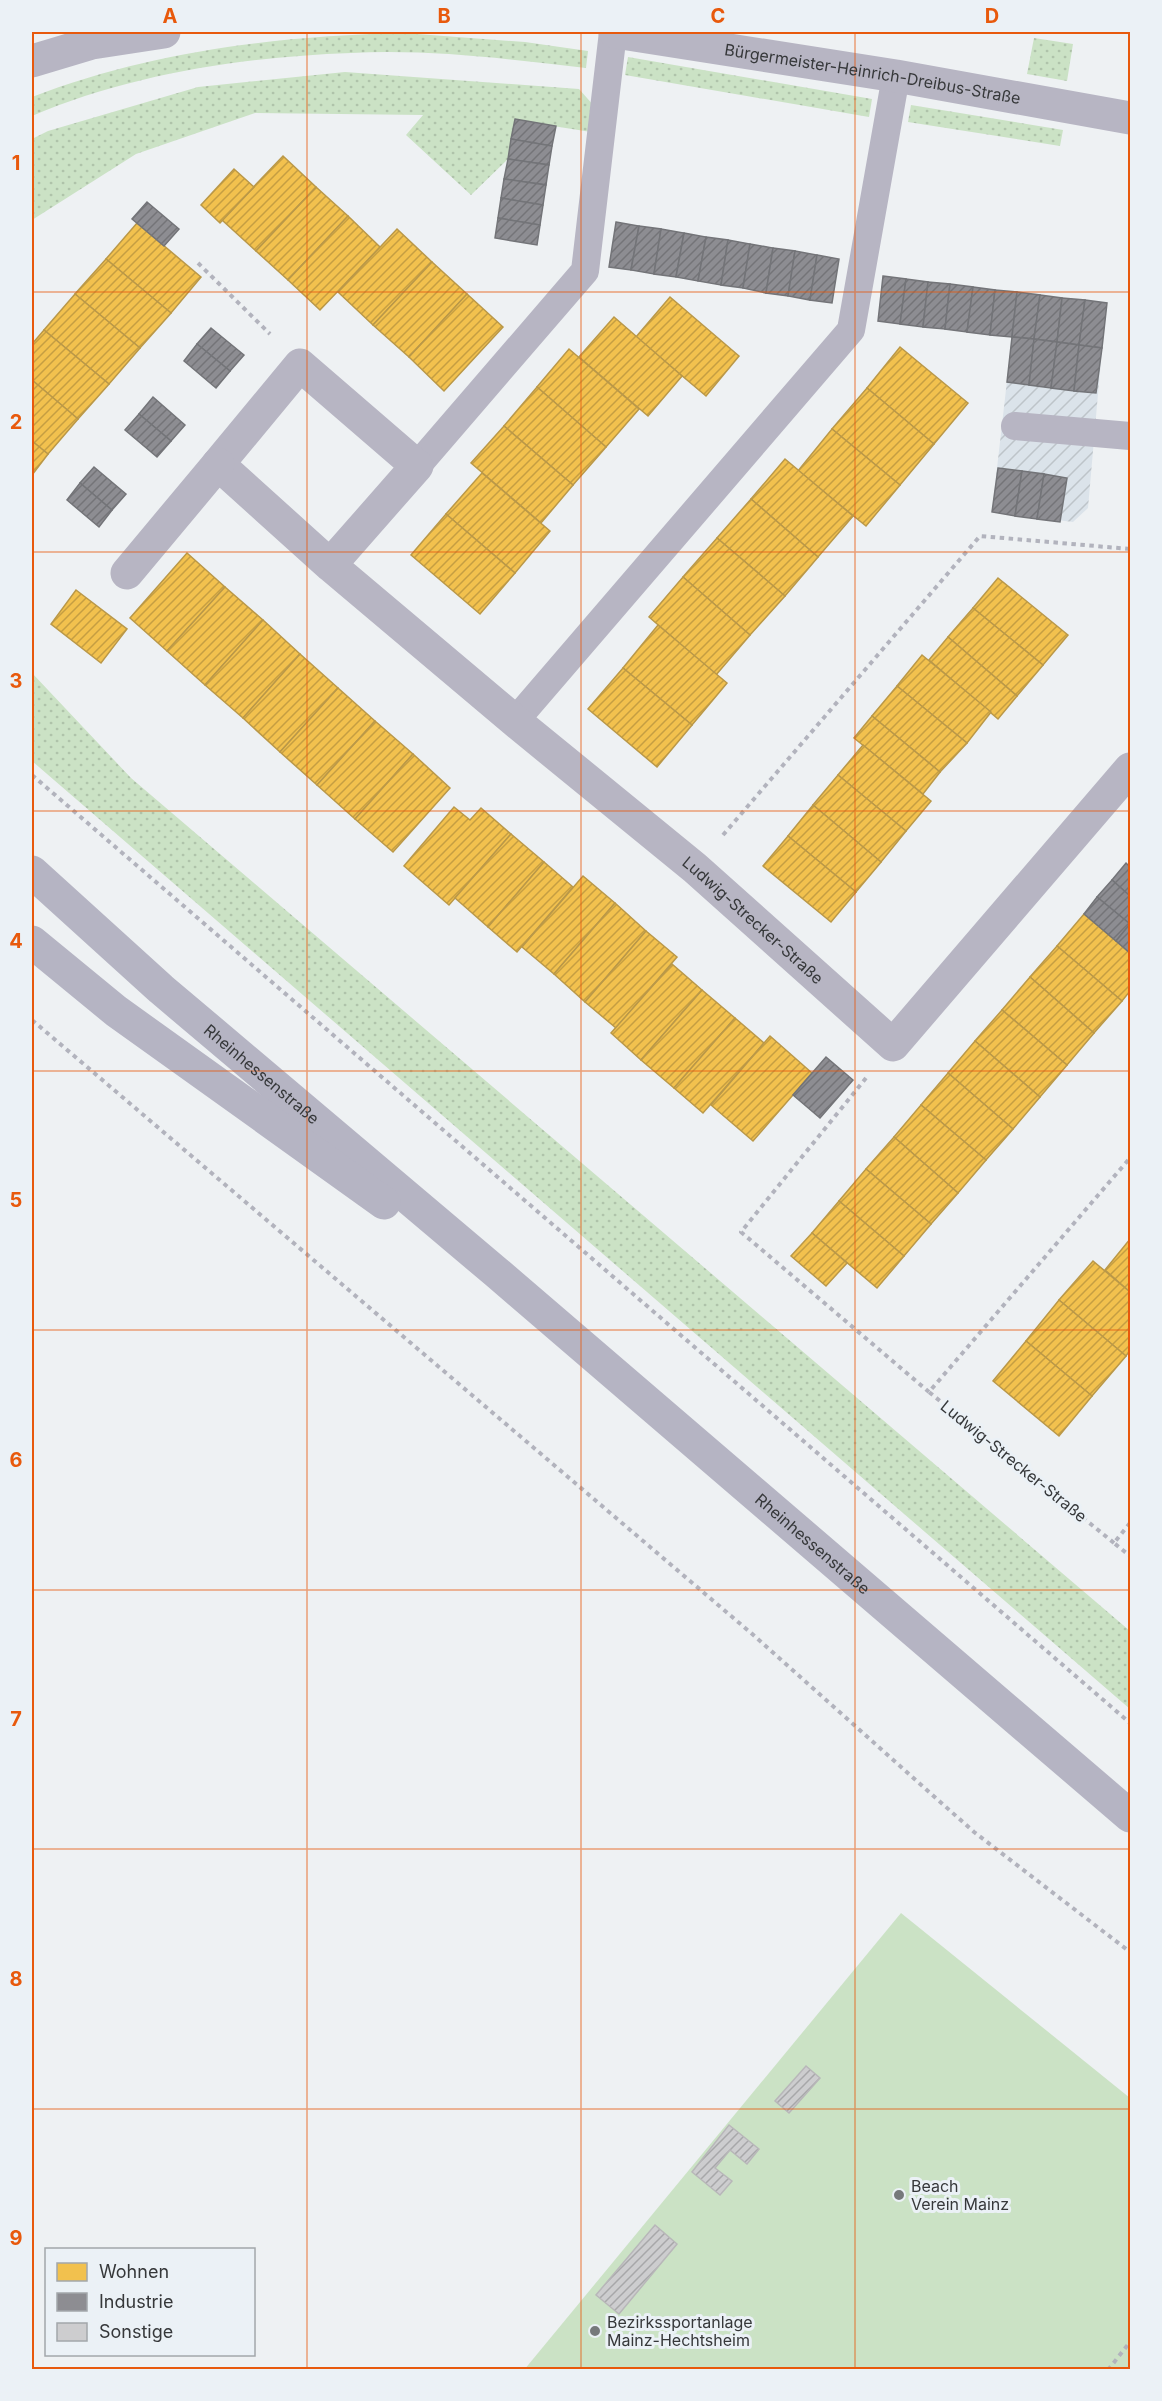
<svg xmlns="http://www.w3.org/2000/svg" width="1162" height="2401" font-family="Inter,sans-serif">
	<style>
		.industrial { fill: url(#industrial-furrows) }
		.grass { fill: url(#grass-dots) }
		.pitch { fill: #cbe2c5 }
		.homes { fill: url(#homes-hatch); stroke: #ba9848; stroke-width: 1.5 }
		.industry { fill: url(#industry-hatch); stroke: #737478; stroke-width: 1.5 }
		.building { fill: url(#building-hatch); stroke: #b8b7b9; stroke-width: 1.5 }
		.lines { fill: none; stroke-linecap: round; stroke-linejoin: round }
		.path { stroke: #b2b3bd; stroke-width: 4; stroke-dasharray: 4.5 4.5; stroke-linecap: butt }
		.service { stroke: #b7b5c3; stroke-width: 28 }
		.minor { stroke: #b7b5c3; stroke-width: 33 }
		.tertiary { stroke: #b7b5c3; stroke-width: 33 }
		.secondary { stroke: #b5b4c3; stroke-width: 33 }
		.grid { fill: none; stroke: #e8590c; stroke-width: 1.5; stroke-opacity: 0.55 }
		.poi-dot { fill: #76797b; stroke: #ebf1f6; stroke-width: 2 }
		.labels { text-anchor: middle; stroke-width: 6; stroke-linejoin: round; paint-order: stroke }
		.street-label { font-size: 16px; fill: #36383a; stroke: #ebf1f6 }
		.poi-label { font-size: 16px; fill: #36383a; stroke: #ebf1f6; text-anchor: start }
		.neatline { fill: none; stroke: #e8590c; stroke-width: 2 }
		.grid-label { font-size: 20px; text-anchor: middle; font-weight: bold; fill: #e8590c }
	</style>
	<defs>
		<pattern id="industrial-furrows" width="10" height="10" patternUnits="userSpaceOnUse" patternTransform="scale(1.5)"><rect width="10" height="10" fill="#dbe3ea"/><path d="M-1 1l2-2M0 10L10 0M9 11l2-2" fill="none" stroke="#bdc4c9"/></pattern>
		<pattern id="grass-dots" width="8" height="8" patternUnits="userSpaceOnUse" patternTransform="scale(1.5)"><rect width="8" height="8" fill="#cbe2c5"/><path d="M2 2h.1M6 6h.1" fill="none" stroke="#afc3aa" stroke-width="1.8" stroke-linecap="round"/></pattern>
		<pattern id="homes-hatch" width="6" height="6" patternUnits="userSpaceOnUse" patternTransform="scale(1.5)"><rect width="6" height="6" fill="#f2c14e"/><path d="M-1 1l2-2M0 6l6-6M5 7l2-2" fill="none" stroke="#c59e42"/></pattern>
		<pattern id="industry-hatch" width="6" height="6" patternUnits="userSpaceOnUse" patternTransform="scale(1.5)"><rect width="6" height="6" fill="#8d8d92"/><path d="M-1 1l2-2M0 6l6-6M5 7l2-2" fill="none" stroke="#747478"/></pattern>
		<pattern id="building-hatch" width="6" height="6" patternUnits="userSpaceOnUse" patternTransform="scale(1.5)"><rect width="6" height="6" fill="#cdcdcf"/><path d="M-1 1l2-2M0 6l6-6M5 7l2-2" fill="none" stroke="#a7a7a9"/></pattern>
	</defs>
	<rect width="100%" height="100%" fill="#eef1f3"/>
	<!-- industrial -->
	<polygon class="industrial" points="1012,337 1102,348 1088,508 1073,522 992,512"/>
	<!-- grass -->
	<g class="grass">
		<path d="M404 33 525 42 588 51 586 68C508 59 429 49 351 53 243 57 131 74 32 116V97C151 51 278 36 404 33Z"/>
		<polygon points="1034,38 1073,44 1067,81 1027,74"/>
		<polygon points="628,57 872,99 869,117 625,75"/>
		<polygon points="345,72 579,89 595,107 591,132 515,120 508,159 471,195 406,135 423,115 255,113 136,154 32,220 32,139 48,131 198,87"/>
		<polygon points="911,105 1063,130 1060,146 908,122"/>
		<polygon points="32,673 131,778 1130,1631 1130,1709 32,761"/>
	</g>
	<!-- pitch -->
	<polygon class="pitch" points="901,1913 1130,2098 1130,2369 524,2370"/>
	<!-- homes -->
	<g class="homes">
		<polygon points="283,156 316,187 256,251 222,220"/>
		<polygon points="234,169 254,187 220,223 201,205"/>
		<polygon points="316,187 348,216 288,280 256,251"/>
		<polygon points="348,216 380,247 320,310 288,280"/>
		<polygon points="137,223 201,277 171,313 106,259"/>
		<polygon points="397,229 432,262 373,325 338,292"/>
		<polygon points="106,259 171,313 140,348 75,294"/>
		<polygon points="432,262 467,294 409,357 373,325"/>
		<polygon points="75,294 140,348 109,384 44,330"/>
		<polygon points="467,294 503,327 444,391 409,357"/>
		<polygon points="670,297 739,356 706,396 636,337"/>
		<polygon points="614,317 682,376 648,416 579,357"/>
		<polygon points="44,330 109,384 78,419 32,380 32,344"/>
		<polygon points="900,347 968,403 934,444 867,388"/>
		<polygon points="569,349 639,409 606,447 537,387"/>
		<polygon points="32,380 78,419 48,454 32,441"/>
		<polygon points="537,387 606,447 573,485 504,426"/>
		<polygon points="867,388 934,444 900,485 832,429"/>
		<polygon points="504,426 573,485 541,523 471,463"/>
		<polygon points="832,429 900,485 866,526 798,471"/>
		<polygon points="32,441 48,454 32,475"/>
		<polygon points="785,459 853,516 818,557 751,499"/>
		<polygon points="482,473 550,531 515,573 446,514"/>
		<polygon points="751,499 818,557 785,596 717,538"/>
		<polygon points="446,514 515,573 480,614 411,555"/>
		<polygon points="717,538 785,596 750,635 683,577"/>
		<polygon points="187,553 225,587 167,651 130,618"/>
		<polygon points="683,577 750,635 716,675 649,617"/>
		<polygon points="998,578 1068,635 1043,665 973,608"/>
		<polygon points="225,587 263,620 205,685 167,651"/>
		<polygon points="76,590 127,629 101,663 51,624"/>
		<polygon points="973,608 1043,665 1017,696 948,637"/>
		<polygon points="263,620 300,654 243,718 205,685"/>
		<polygon points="658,625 727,683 692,725 623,668"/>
		<polygon points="948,637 1017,696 998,719 929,660"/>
		<polygon points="300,654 338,688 280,752 243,718"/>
		<polygon points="922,655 991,712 967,743 897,686"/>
		<polygon points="623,668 692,725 657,767 588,709"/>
		<polygon points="897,686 967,743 940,772 872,716"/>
		<polygon points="338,688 375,721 317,785 280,752"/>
		<polygon points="872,716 940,772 923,794 854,738"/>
		<polygon points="375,721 413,754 355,819 317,785"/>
		<polygon points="863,745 931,801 906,831 838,775"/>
		<polygon points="413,754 450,788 393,852 355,819"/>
		<polygon points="838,775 906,831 881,862 813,805"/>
		<polygon points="813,805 881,862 856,892 788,836"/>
		<polygon points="454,807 470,820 481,808 511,834 449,905 404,866"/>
		<polygon points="511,834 544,862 488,927 455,898"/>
		<polygon points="788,836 856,892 831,922 763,866"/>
		<polygon points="544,862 573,887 517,952 488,927"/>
		<polygon points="583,876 615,903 554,974 522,947"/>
		<polygon points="615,903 646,931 585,1002 554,974"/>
		<polygon points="1084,914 1130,953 1130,991 1122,1001 1057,946"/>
		<polygon points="646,931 677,957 616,1028 585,1002"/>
		<polygon points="1057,946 1122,1001 1094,1033 1030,977"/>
		<polygon points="672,964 702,990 641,1060 611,1033"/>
		<polygon points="1030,977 1094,1033 1067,1065 1002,1010"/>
		<polygon points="702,990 735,1018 674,1088 641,1060"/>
		<polygon points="1002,1010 1067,1065 1040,1097 975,1041"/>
		<polygon points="735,1018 764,1043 703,1113 674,1088"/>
		<polygon points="770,1036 812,1073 753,1141 711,1105"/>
		<polygon points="975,1041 1040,1097 1013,1129 948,1073"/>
		<polygon points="948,1073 1013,1129 986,1160 921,1105"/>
		<polygon points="921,1105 986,1160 958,1193 894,1137"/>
		<polygon points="894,1137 958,1193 931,1224 866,1169"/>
		<polygon points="866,1169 931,1224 904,1256 839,1201"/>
		<polygon points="839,1201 904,1256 877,1288 812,1233"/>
		<polygon points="812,1233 847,1263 826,1286 791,1256"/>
		<polygon points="1130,1239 1130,1292 1105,1270"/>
		<polygon points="1093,1261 1130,1292 1130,1350 1126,1356 1059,1300"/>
		<polygon points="1059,1300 1126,1356 1092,1396 1026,1341"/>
		<polygon points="1026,1341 1092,1396 1059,1436 993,1381"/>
	</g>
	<!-- industry -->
	<g class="industry">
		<polygon points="515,119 556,126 552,146 511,139"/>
		<polygon points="511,139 552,146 549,165 508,159"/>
		<polygon points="508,159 549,165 546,185 504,179"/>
		<polygon points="504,179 546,185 543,205 501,198"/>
		<polygon points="501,198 543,205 540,225 498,218"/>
		<polygon points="147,202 179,229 164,246 132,219"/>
		<polygon points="498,218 540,225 537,245 495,238"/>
		<polygon points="616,222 639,226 631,270 609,267"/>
		<polygon points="639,226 661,229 654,274 631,270"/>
		<polygon points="661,229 684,233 676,277 654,274"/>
		<polygon points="684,233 706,237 698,281 676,277"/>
		<polygon points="706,237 728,240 721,285 698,281"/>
		<polygon points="728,240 750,244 743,288 721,285"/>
		<polygon points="750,244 773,248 766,293 743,288"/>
		<polygon points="773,248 795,251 788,296 766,293"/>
		<polygon points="795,251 817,255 810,300 788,296"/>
		<polygon points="817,255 839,259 832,303 810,300"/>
		<polygon points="883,276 906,279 900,324 878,321"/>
		<polygon points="906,279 928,282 923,327 900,324"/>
		<polygon points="928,282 950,284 945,329 923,327"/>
		<polygon points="950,284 973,287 967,332 945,329"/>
		<polygon points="973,287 995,290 990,335 967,332"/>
		<polygon points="995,290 1017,292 1012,337 990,335"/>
		<polygon points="1017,292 1040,295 1034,339 1012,337"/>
		<polygon points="1040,295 1062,298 1057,342 1034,339"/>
		<polygon points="1062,298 1085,300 1079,345 1057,342"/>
		<polygon points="1085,300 1107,303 1102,348 1079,345"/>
		<polygon points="211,328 244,355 230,371 197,344"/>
		<polygon points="1012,337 1034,339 1029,385 1007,382"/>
		<polygon points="1034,339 1057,342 1051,388 1029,385"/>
		<polygon points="1057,342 1079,345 1074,391 1051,388"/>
		<polygon points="197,344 230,371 216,388 184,361"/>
		<polygon points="1079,345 1102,348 1096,393 1074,391"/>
		<polygon points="153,397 185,425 171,441 139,414"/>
		<polygon points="139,414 171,441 157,457 125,430"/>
		<polygon points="94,467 126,494 112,510 80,483"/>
		<polygon points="998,468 1022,471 1015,516 992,512"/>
		<polygon points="1022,471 1044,474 1037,519 1015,516"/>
		<polygon points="1044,474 1067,478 1060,522 1037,519"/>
		<polygon points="80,483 112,510 99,527 67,500"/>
		<polygon points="1126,863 1130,867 1130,896 1112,880"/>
		<polygon points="1112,880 1130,896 1130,924 1097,897"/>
		<polygon points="1097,897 1130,924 1116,941 1084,914"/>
		<polygon points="1130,924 1130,953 1116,941"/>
		<polygon points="826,1057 853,1080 820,1118 793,1095"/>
	</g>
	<!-- building -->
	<g class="building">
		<polygon points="806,2066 820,2078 789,2113 775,2101"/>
		<polygon points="729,2125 759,2149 747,2164 730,2150 715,2168 732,2181 720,2195 692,2172"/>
		<polygon points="655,2225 677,2244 619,2314 596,2295"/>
	</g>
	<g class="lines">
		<!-- path -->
		<g class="path">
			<polyline points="198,263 270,334"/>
			<polyline points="32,775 1130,1723"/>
			<polyline points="723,835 980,536 1130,549"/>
			<polyline points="32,1020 751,1633 974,1832 1130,1952"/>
			<polyline points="866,1078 741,1232 929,1392"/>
			<polyline points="1130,1523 1114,1543 1130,1556"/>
			<polyline points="1114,1543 929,1392 1130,1158"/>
			<polyline points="1108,2370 1130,2342"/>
		</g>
		<!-- service -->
		<g class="service">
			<polyline points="1015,426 1130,436"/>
			<polyline points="417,466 585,271 613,32"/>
			<polyline points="515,721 851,330 896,76"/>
		</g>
		<!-- minor -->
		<g class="minor">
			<path id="s1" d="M330 565 417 466 300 365 218 464 330 565 515 721 695 868 893 1045 1130 769"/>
			<polyline points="127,573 218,464"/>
		</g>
		<!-- tertiary -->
		<g class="tertiary">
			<path id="s2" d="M615 32 896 76 1130 118"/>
			<polyline points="32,61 92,43 164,32"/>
		</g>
		<!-- secondary -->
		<g class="secondary">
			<path id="s3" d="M32 872 161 989 496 1272 1130 1816"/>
			<polyline points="32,942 116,1011 384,1203"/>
		</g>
	</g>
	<!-- grid -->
	<path class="grid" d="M307 32V2370M581 32V2370M855 32V2370M32 292H1130M32 552H1130M32 811H1130M32 1071H1130M32 1330H1130M32 1590H1130M32 1849H1130M32 2109H1130"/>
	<!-- markers -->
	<g class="poi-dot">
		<circle cx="899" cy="2195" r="6"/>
		<circle cx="595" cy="2331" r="6"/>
	</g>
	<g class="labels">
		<!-- street labels -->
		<g class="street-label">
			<text dy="6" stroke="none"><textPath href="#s2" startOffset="261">Bürgermeister-Heinrich-Dreibus-Straße</textPath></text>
			<text dy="6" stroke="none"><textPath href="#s1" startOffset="1118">Ludwig-Strecker-Straße</textPath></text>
			<text dy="6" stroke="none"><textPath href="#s3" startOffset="306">Rheinhessenstraße</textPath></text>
			<text transform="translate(1014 1461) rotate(39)" y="6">Ludwig-Strecker-Straße</text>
			<text dy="6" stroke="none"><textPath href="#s3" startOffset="1030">Rheinhessenstraße</textPath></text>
		</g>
		<!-- poi labels -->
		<g class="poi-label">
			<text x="911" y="2192">Beach<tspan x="911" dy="18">Verein Mainz</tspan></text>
			<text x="607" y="2328">Bezirkssportanlage<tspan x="607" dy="18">Mainz-Hechtsheim</tspan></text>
		</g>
	</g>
	<!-- border -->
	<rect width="1162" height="2401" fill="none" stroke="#ebf1f6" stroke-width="66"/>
	<!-- legend -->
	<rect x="45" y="2248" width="210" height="108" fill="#ebf1f6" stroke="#a3a7ab" stroke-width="1.5"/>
	<rect x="57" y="2263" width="30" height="18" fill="#f2c14e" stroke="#a3a7ab" stroke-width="1.5"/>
	<text x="99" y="2278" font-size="18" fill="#36383a">Wohnen</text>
	<rect x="57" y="2293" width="30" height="18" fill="#8d8d92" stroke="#a3a7ab" stroke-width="1.5"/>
	<text x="99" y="2308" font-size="18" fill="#36383a">Industrie</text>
	<rect x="57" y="2323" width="30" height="18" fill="#cdcdcf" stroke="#a3a7ab" stroke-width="1.5"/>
	<text x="99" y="2338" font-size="18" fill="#36383a">Sonstige</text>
	<rect x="33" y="33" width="1096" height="2335" class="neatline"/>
	<g class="grid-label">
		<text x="170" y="23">A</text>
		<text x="444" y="23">B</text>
		<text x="718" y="23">C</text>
		<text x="992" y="23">D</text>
		<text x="16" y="170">1</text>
		<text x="16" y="429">2</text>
		<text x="16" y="688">3</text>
		<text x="16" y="948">4</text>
		<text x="16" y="1207">5</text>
		<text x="16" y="1467">6</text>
		<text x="16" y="1726">7</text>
		<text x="16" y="1986">8</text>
		<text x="16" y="2245">9</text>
	</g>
</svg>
